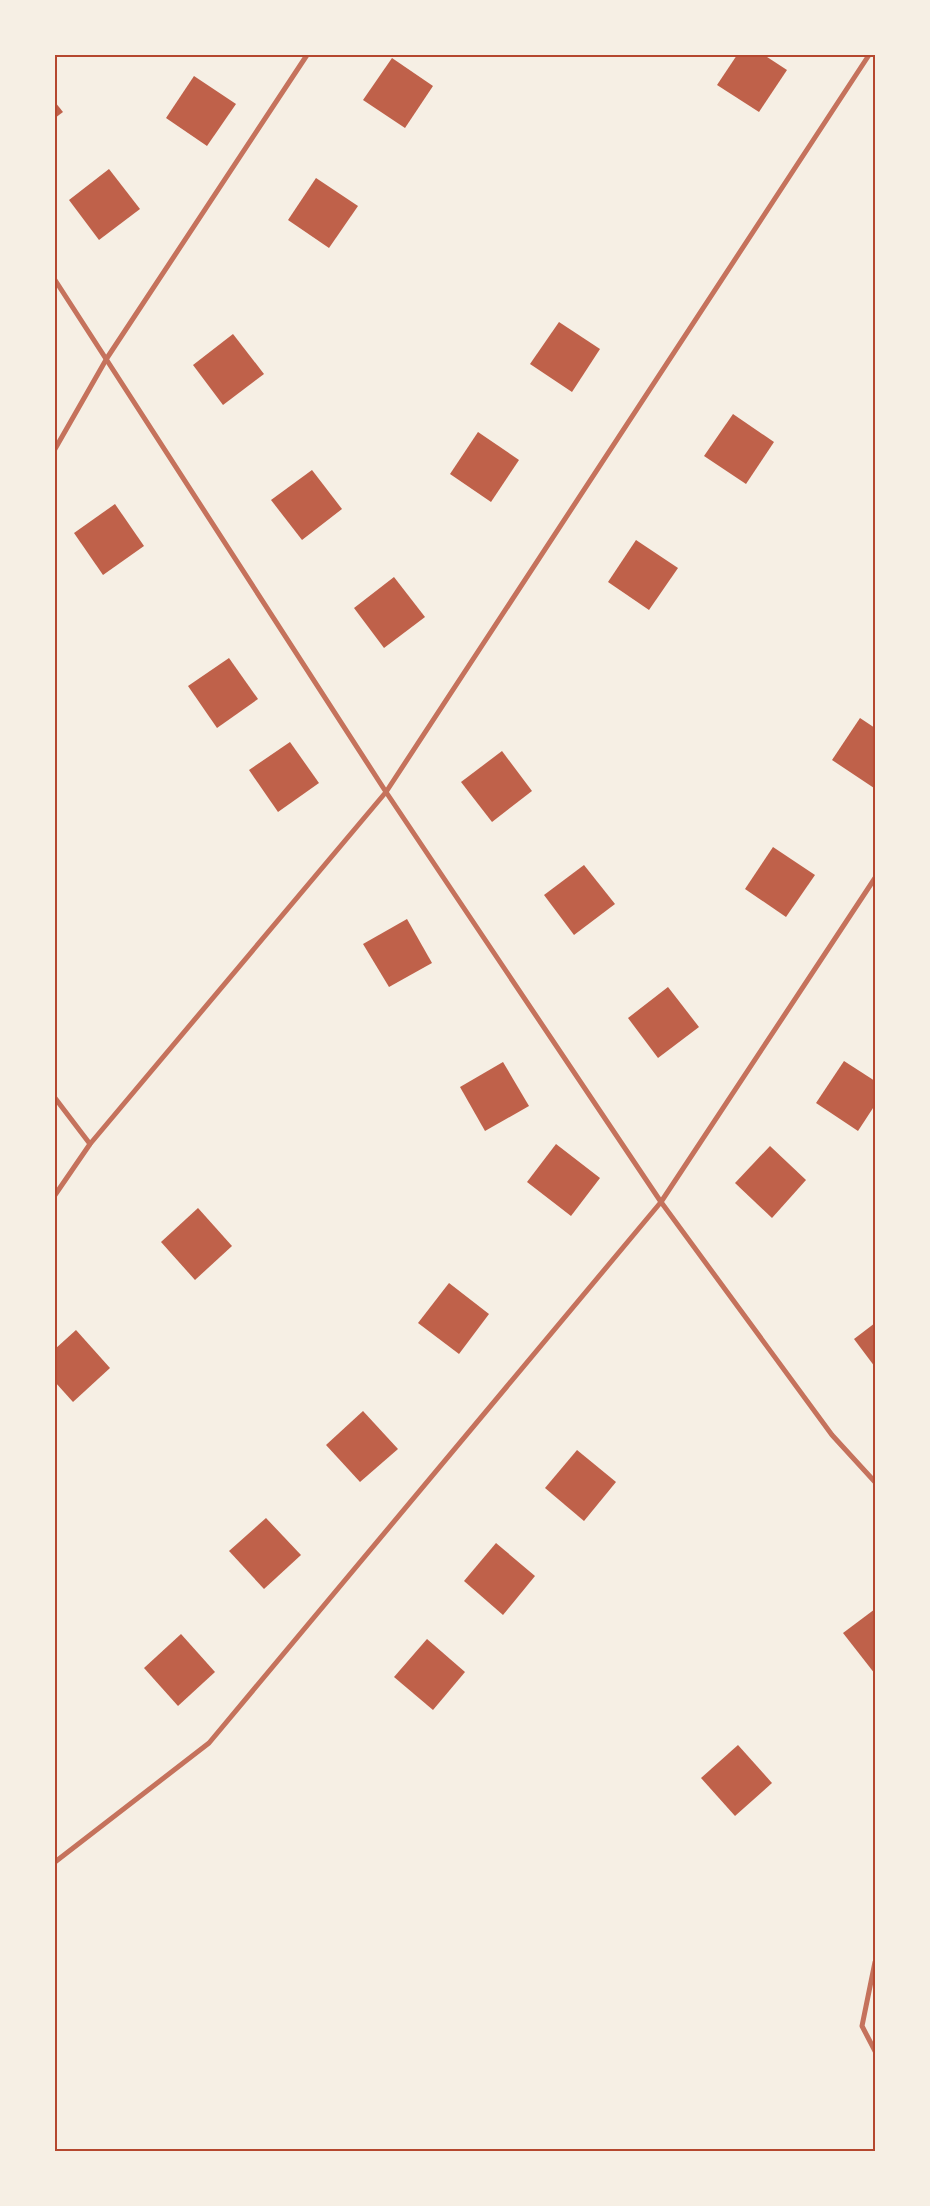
<svg xmlns="http://www.w3.org/2000/svg" width="930" height="2206" font-family="'Roboto Serif',serif">
	<style>
		.building { fill: #bf614a }
		.lines { fill: none; stroke-linecap: round; stroke-linejoin: round }
		.minor { stroke: #c5725c; stroke-width: 5 }
		.neatline { fill: none; stroke: #b5482f; stroke-width: 2 }
	</style>
	<rect width="100%" height="100%" fill="#f6efe4"/>
	<!-- building -->
	<g class="building">
		<polygon points="737,55 764,55 787,70 759,112 717,85"/>
		<polygon points="392,58 433,86 405,128 363,100"/>
		<polygon points="194,76 236,104 207,146 166,118"/>
		<polygon points="55,102 63,112 55,118"/>
		<polygon points="109,169 140,209 99,240 69,200"/>
		<polygon points="316,178 358,206 329,248 288,220"/>
		<polygon points="559,322 600,349 572,392 530,364"/>
		<polygon points="233,334 264,374 223,405 193,365"/>
		<polygon points="733,414 774,442 746,484 704,456"/>
		<polygon points="478,432 519,460 491,502 450,474"/>
		<polygon points="312,470 342,509 302,540 271,500"/>
		<polygon points="115,504 144,546 103,575 74,533"/>
		<polygon points="636,540 678,568 649,610 608,582"/>
		<polygon points="394,577 425,617 384,648 354,608"/>
		<polygon points="229,658 258,699 217,728 188,686"/>
		<polygon points="860,718 875,728 874,788 832,760"/>
		<polygon points="290,742 319,783 278,812 249,770"/>
		<polygon points="502,751 532,791 492,822 461,782"/>
		<polygon points="773,847 815,875 786,917 745,889"/>
		<polygon points="584,865 615,904 574,935 544,895"/>
		<polygon points="407,919 432,963 389,987 363,944"/>
		<polygon points="668,987 699,1027 658,1058 628,1018"/>
		<polygon points="844,1061 875,1081 875,1105 858,1131 816,1103"/>
		<polygon points="503,1062 529,1106 485,1131 460,1087"/>
		<polygon points="556,1144 600,1178 571,1216 527,1182"/>
		<polygon points="770,1146 806,1180 772,1218 735,1183"/>
		<polygon points="198,1208 232,1246 195,1280 161,1242"/>
		<polygon points="449,1283 489,1314 459,1354 418,1323"/>
		<polygon points="875,1323 875,1367 854,1339"/>
		<polygon points="76,1330 110,1368 73,1402 55,1382 55,1349"/>
		<polygon points="363,1411 398,1449 360,1482 326,1445"/>
		<polygon points="577,1450 616,1482 584,1521 545,1488"/>
		<polygon points="266,1518 301,1555 264,1589 229,1551"/>
		<polygon points="496,1543 535,1576 503,1615 464,1581"/>
		<polygon points="875,1609 875,1674 843,1633"/>
		<polygon points="181,1634 215,1672 178,1706 144,1668"/>
		<polygon points="427,1639 465,1672 433,1710 394,1677"/>
		<polygon points="738,1745 772,1783 735,1816 701,1778"/>
	</g>
	<g class="lines">
		<!-- minor -->
		<g class="minor">
			<polyline points="55,280 386,792 661,1202 832,1435 875,1482"/>
			<polyline points="55,449 107,358 307,55"/>
			<polyline points="55,1098 90,1144"/>
			<polyline points="55,1195 90,1144 386,792 869,55"/>
			<polyline points="55,1862 209,1743 661,1202 875,878"/>
			<polyline points="875,1962 862,2026 875,2051"/>
		</g>
	</g>
	<!-- border -->
	<rect width="930" height="2206" fill="none" stroke="#f6efe4" stroke-width="112"/>
	<rect x="56" y="56" width="818" height="2094" class="neatline"/>
</svg>
